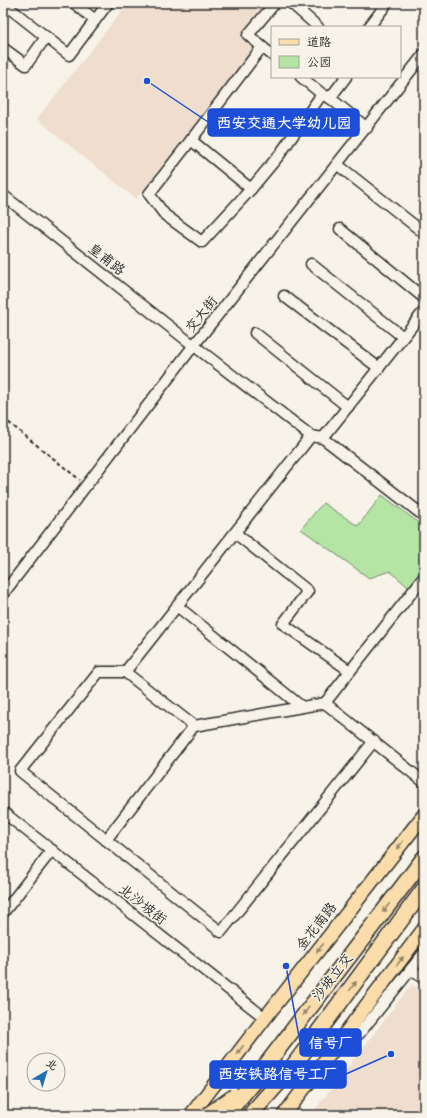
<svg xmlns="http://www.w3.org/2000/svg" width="427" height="1118" font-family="Caveat,'LXGW WenKai TC',sans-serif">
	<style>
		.built { fill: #efddcd }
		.green { fill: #b5e5a4; stroke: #708868 }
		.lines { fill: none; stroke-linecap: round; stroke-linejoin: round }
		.minor-casing { stroke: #2b2b2b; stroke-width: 13 }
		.major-casing { stroke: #2b2b2b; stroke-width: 16 }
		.highway-casing { stroke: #2b2b2b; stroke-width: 18 }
		.path { stroke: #2b2b2b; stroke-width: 2; stroke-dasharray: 4 3; stroke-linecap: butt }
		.minor { stroke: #f7f3e8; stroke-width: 10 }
		.major { stroke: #faddab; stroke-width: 13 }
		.highway { stroke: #faddab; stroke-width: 15 }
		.highway-bridge-casing { stroke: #2b2b2b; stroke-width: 18; stroke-linecap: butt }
		.highway-bridge { stroke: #faddab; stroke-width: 15 }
		.oneway { fill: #92846b }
		.labels { text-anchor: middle; stroke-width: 3; stroke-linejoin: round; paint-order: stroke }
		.street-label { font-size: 14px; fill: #2b2b2b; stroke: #f7f3e8 }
		.leader { fill: none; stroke: #1d4ed8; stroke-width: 1.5 }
		.callout-dot { fill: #1d4ed8; stroke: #f7f3e8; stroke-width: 1.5 }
		.callout { fill: #1d4ed8; stroke: #1d4ed8; stroke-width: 1.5 }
		.callout-label { font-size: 15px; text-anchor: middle; font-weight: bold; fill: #fff }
	</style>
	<rect width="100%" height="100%" fill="#f7f3e8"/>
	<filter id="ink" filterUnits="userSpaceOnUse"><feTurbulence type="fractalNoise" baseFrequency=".025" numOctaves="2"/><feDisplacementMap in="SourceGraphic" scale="8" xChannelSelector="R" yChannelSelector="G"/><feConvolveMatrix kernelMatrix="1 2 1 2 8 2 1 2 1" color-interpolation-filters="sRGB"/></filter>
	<g filter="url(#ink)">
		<!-- built -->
		<g class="built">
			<polygon points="128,3 273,3 248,35 258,43 136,199 37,119"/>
			<polygon points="412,984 424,993 424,1115 311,1115"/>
		</g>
		<!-- green -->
		<polygon class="green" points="382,495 424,527 424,568 409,588 390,571 369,578 301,529 323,503 358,526"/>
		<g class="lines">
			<defs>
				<g id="minor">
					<polyline points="3,3 69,55 108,3"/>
					<polyline points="74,3 95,20"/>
					<polyline points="291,3 318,27"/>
					<polyline points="369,27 385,6 381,3"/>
					<polyline points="262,47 191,140 251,189 280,154 322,94"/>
					<polyline points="3,48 26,65 46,37"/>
					<polyline points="272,55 248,35 275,3"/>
					<polyline points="301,77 322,94 330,98 367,128"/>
					<polyline points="330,98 346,77"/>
					<polyline points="191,140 149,194 165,215 202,242 251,189"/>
					<polyline points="338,165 424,233"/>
					<polyline points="3,195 184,338 311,436 323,438 424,516"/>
					<polyline points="340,229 424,298"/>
					<polyline points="311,264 403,337"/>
					<polyline points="284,296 379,368"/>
					<polyline points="255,333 348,407"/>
					<polyline points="311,436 125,672 194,726 325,703"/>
					<polyline points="323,438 424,311"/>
					<polyline points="235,533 308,591 283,624 350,671"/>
					<polyline points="424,577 325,703 424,782"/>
					<polyline points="3,594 194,345 424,54"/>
					<polyline points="177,606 302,707"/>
					<polyline points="125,672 99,672 20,771 221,932 374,741"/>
					<polyline points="3,812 265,1018"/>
					<polyline points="106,840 194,726"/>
					<polyline points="3,913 52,850"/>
					<polyline points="411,969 424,979"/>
					<polyline points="338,1043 359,1034 424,953"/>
				</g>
				<g id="major">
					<polyline points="191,1115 265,1018 424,815"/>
					<polyline points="284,1115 424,929"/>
				</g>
				<g id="highway">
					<polyline points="409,878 424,858"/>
					<polyline points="250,1115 291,1069 424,889"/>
				</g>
			</defs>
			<!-- minor casing -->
			<use href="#minor" class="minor-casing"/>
			<!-- major casing -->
			<use href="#major" class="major-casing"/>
			<!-- highway casing -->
			<use href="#highway" class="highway-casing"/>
			<!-- path -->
			<g class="path">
				<polyline points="3,361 4,360"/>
				<polyline points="3,418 80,480"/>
			</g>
			<!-- minor -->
			<use href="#minor" class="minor"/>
			<!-- major -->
			<use href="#major" class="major"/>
			<!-- highway -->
			<use href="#highway" class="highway"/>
			<defs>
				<g id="highway-bridge">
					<polyline points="208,1115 235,1096"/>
					<polyline points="226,1115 253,1082 409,878"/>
				</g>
			</defs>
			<!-- highway-bridge casing -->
			<use href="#highway-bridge" class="highway-bridge-casing"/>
			<!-- highway-bridge -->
			<use href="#highway-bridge" class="highway-bridge"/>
		</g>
		<!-- one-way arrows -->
		<defs><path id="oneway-solid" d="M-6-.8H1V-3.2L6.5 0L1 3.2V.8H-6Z"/></defs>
		<g class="oneway">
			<use href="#oneway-solid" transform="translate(400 845) rotate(128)"/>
			<use href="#oneway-solid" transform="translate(386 908) rotate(128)"/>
			<use href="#oneway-solid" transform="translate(320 948) rotate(128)"/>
			<use href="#oneway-solid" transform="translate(400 961) rotate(-53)"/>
			<use href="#oneway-solid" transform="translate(353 986) rotate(-54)"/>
			<use href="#oneway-solid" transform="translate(306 1011) rotate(128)"/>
			<use href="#oneway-solid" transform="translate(240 1050) rotate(127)"/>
		</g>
	</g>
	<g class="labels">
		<!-- street labels -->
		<g class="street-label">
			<text transform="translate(107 259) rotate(38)" y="5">皇甫路</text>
			<text transform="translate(201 314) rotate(-51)" y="5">交大街</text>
			<text transform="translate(143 904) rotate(38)" y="5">北沙坡街</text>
			<text transform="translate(316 926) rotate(-52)" y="5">金花南路</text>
			<text transform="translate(332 977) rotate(-52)" y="5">沙坡立交</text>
		</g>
	</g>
	<!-- callouts -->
	<path class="leader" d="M147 81L208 122M286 966L300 1042M391 1054L346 1074"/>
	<g class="callout-dot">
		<circle cx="147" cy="81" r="4"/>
		<circle cx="286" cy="966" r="4"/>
		<circle cx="391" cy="1054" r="4"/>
	</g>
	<g class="callout">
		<rect x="208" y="109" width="151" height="27" rx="4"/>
		<rect x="300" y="1029" width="61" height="27" rx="4"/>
		<rect x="210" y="1061" width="136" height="27" rx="4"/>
	</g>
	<g class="callout-label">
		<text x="284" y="128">西安交通大学幼儿园</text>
		<text x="331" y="1048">信号厂</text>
		<text x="278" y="1079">西安铁路信号工厂</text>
	</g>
	<!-- margin -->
	<rect width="427" height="1118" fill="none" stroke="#f7f3e8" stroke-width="16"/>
	<rect x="8" y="8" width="411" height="1102" fill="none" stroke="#2b2b2b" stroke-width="1.5" filter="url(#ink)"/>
	<!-- legend -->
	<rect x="271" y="26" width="130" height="52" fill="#f7f3e8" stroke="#a5a39c"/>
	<rect x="279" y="39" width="20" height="6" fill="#faddab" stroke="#a5a39c"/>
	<text x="307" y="46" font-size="12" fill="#2b2b2b">道路</text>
	<rect x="279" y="56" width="20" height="12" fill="#b5e5a4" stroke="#a5a39c"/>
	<text x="307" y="66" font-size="12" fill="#2b2b2b">公园</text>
	<!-- north arrow -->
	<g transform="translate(46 1072) rotate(38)"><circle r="19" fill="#f7f3e8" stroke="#a5a39c"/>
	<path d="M0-3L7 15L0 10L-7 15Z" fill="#1f6fb2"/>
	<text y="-6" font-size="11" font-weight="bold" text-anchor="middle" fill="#2b2b2b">北</text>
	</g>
</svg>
